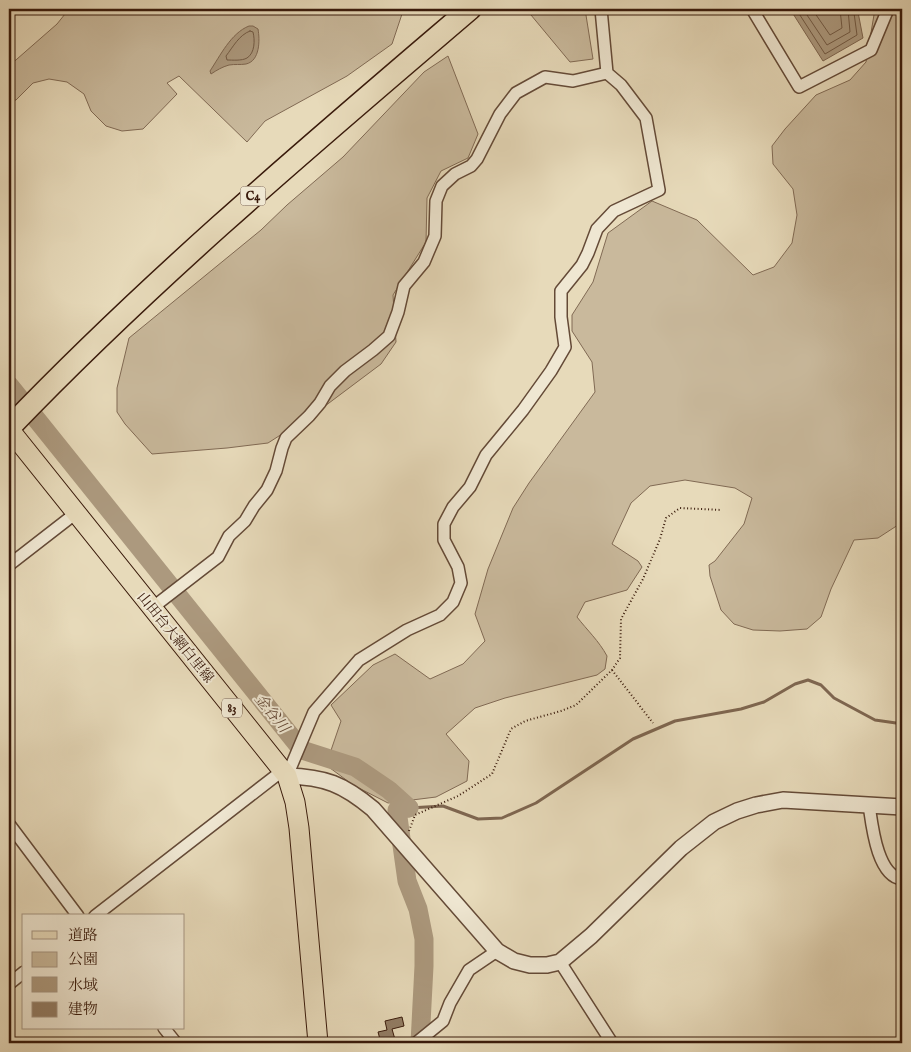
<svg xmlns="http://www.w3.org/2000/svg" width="911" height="1052" font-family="'IM FELL English','Noto Serif JP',serif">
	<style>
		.green { fill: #c9b99c; stroke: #816a54 }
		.water { fill: #ac997e; stroke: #7e6650 }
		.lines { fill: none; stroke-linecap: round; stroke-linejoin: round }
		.shore { stroke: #725a44; stroke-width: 1 }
		.stream { stroke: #7e6650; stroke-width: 3 }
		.river { stroke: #ac997e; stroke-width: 19 }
		.building { fill: #937e66; stroke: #391a0b }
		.minor-casing { stroke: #644a37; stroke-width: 14 }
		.tertiary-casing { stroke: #644a37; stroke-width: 18 }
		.primary-casing { stroke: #391a0b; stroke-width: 21 }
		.motorway-casing { stroke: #391a0b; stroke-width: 24 }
		.path { stroke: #391a0b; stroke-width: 2; stroke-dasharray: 1 2.5; stroke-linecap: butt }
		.minor { stroke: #efe7d2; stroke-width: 11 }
		.tertiary { stroke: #efe7d2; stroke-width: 15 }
		.primary { stroke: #e7daba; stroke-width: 19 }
		.motorway { stroke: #e7daba; stroke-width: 21 }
		.labels { text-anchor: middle; stroke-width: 4; stroke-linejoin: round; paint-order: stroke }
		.shield { fill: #efe7d2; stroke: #705847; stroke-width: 1 }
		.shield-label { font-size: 12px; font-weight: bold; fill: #391a0b }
		.street-label { font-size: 14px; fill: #391a0b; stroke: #efe7d2 }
		.water-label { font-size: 15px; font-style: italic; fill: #614633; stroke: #efe7d2 }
	</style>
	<rect width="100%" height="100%" fill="#e7daba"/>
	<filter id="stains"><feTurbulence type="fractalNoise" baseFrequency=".004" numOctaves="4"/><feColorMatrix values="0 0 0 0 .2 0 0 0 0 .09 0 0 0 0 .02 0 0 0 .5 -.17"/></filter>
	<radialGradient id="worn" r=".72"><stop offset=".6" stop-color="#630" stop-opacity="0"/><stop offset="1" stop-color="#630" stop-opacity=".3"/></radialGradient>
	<!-- green -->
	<g class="green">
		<polygon points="69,9 419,9 402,14 392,44 347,76 265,121 247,142 179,76 167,83 177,94 143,129 122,131 106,126 91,111 84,94 67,82 49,79 33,83 16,100 9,102 9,66 57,24"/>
		<polygon points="526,9 585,9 593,59 570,62"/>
		<path d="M875 9H902V452L898 474 902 499 898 525 878 538 854 540 831 589 821 617 807 629 780 631 753 630 734 624 721 610 710 576 709 565 715 561 744 524 752 498 735 488 685 480 650 486 631 503 612 544 638 561 642 567 627 590 585 602 577 617C587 630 599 641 607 656L605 669 597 675 505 698 475 708 446 734 469 761 467 781 436 797 388 803 353 785 326 765 341 721 331 705 373 665 395 654 430 679 463 664 485 641 475 614 488 569 513 508 529 483 595 392 592 362 572 331V315L593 282 608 233 652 201 697 220 753 275 774 267 792 243 797 215 793 189 773 164 772 146 785 129 816 95 850 80 866 62Z"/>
		<polygon points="448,56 478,134 468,158 441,171 427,198 426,242 393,295 396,342 381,364 321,409 268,443 227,448 152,454 125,424 117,412 117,388 129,338 261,230 287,205 343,157 424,72"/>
	</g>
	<!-- water -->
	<g class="water">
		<polygon points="790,9 860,9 858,12 863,38 823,61"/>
		<path d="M249 26H253L258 29C260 40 260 61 246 64 240 65 235 64 229 65 222 67 217 70 211 74L210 71C220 56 231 33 249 26Z"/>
	</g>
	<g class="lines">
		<!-- shore -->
		<g class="shore">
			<polyline points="796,9 825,54 857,35 854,13 855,9"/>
			<polyline points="803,9 827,45 850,32 848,9"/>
			<polyline points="812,9 830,35 842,28 840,9"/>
			<path d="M250 31 253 32C255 40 255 53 247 58 242 61 232 60 227 60L226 56C233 47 239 35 250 31Z"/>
		</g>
		<!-- stream -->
		<polyline class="stream" points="409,808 443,806 478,819 502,818 536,803 633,739 675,721 741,709 764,702 795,684 808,680 821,685 834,698 875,720 896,723 902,723"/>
		<!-- river -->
		<g class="river">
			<polyline points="9,385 302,750 355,767 389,790 409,808"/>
			<polyline points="409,808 397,810 407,881 418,909 424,939 424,966 420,1043"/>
		</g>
	</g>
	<!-- building -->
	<polygon class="building" points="402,1017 404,1026 392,1029 396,1043 381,1043 378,1032 387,1030 385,1021"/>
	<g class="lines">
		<defs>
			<g id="minor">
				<polyline points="752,9 799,87 871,50 888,9"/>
				<polyline points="9,565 76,513"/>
				<polyline points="152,608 218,557 229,536 245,521 254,506 267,490 276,471 282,448 286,438 309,416 320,403 330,386 345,371 373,350 389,336 398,312 404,286 424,262 435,236 436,201 442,186 455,174 471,166 477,159 500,114 516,93 545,77 573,81 607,73"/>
				<polyline points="287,776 314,712 359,660 407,630 440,615 453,602 461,583 458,567 444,540 444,524 453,507 470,487 486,455 523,410 551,371 565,347 561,317 561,291 582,265 588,253 597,229 614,211 659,190 646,118 621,85 607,73 601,9"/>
				<path d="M869 805C872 825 877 876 902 879"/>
				<polyline points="9,824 78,916"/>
				<polyline points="95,916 282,771"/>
				<polyline points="560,962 612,1043"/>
				<polyline points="9,984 24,972"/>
				<polyline points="164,1028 176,1043"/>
				<polyline points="416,1043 443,1021 450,1003 469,970 497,951"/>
			</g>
			<path id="tertiary" d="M287 776C325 777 343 784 373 809L497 951 514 961 530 965H547L560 962 591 936 681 848 714 822 737 811 756 805 783 800 902 807"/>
			<polyline id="primary" points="9,429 287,776 295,802 299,828 318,1043"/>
			<path id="motorway" d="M9 428C153 278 312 144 470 9"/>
		</defs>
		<!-- minor casing -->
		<use href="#minor" class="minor-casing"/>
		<!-- tertiary casing -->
		<use href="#tertiary" class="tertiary-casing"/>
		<!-- primary casing -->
		<use href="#primary" class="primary-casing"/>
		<!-- motorway casing -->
		<use href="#motorway" class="motorway-casing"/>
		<!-- path -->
		<g class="path">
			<polyline points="612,670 653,723"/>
			<polyline points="409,831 415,815 458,796 492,774 511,729 525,721 561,711 576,705 612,670 620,658 621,619 643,579 660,539 666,518 680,508 722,510"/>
		</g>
		<!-- minor -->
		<use href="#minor" class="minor"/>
		<!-- tertiary -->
		<use href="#tertiary" class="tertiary"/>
		<!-- primary -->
		<use href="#primary" class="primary"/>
		<!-- motorway -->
		<use href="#motorway" class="motorway"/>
	</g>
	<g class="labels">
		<!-- shield labels -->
		<g class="shield">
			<rect x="240.5" y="186.5" width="25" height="19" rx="4"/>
			<rect x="222" y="698.5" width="20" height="19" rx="4"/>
		</g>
		<g class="shield-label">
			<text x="253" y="200">C4</text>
			<text x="232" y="712">83</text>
		</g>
		<!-- street labels -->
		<g class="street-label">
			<text transform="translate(176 637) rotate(51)" y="5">山田台大網白里線</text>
		</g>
		<!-- water labels -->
		<g class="water-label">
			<text transform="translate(272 713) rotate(51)" y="5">金谷川</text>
		</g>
	</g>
	<!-- margin -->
	<rect width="911" height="1052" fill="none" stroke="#e7daba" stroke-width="30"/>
	<rect x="10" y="10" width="891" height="1032" fill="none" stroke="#391a0b" stroke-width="2.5"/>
	<rect x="15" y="15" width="881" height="1022" fill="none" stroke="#391a0b"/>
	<!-- legend -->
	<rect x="22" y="914" width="162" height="115" fill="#efe7d2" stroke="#a69582"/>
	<rect x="32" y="931" width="25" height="8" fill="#e7daba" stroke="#a69582"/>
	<text x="68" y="940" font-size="15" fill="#391a0b">道路</text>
	<rect x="32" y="952" width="25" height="15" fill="#c9b99c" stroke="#a69582"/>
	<text x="68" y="964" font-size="15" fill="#391a0b">公園</text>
	<rect x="32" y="977" width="25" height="15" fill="#ac997e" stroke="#a69582"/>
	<text x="68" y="990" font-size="15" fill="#391a0b">水域</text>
	<rect x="32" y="1002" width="25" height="15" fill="#937e66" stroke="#a69582"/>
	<text x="68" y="1014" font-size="15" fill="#391a0b">建物</text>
	<rect width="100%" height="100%" filter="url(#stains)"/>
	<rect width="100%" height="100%" fill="url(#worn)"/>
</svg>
